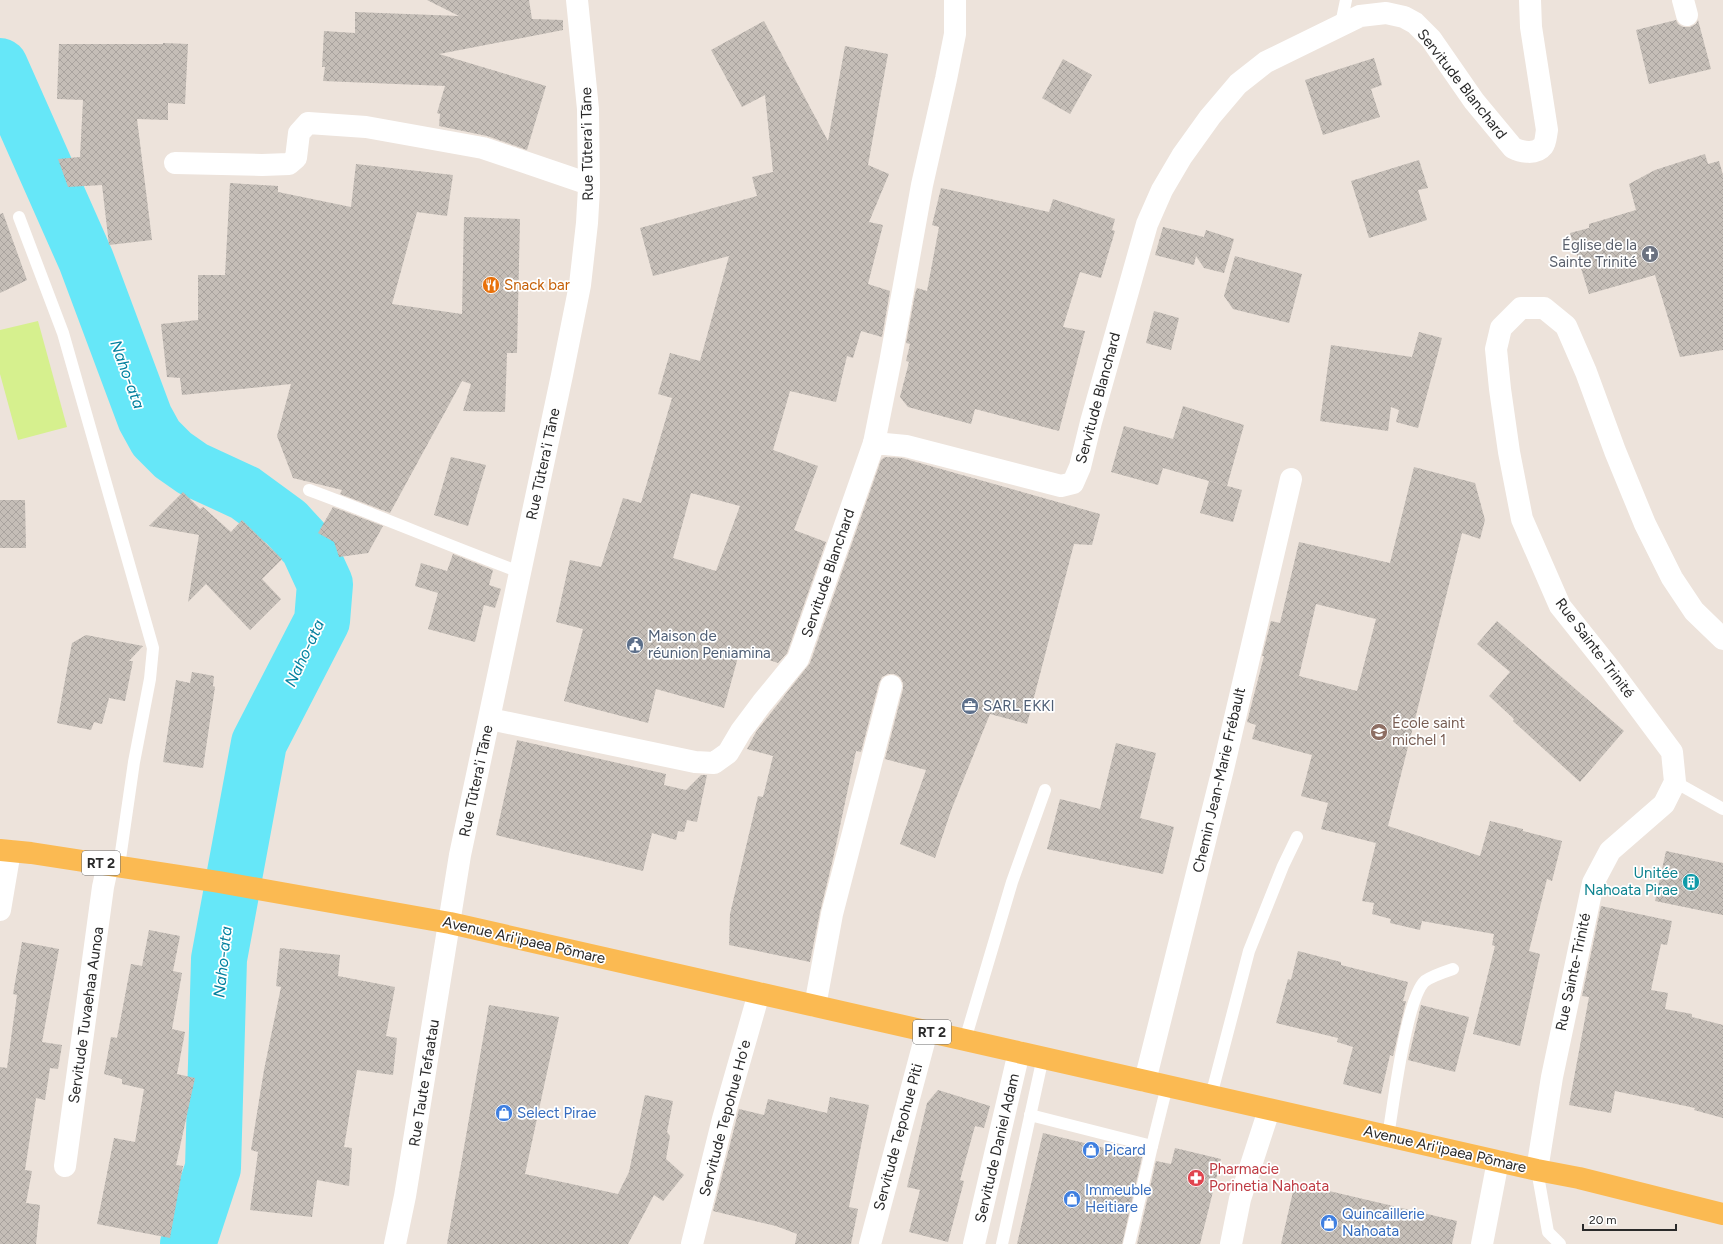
<svg xmlns="http://www.w3.org/2000/svg" width="1723" height="1244" font-family="Figtree,sans-serif">
	<style>
		.pitch { fill: #d6f08e }
		.lines { fill: none; stroke-linecap: round; stroke-linejoin: round }
		.river { stroke: #66e7f8; stroke-width: 56 }
		.building { fill: url(#building-cross-hatch); fill-rule: evenodd }
		.lane { stroke: #fff; stroke-width: 12 }
		.street { stroke: #fff; stroke-width: 22 }
		.secondary { stroke: #fff; stroke-width: 22 }
		.primary { stroke: #fbba52; stroke-width: 22 }
		.labels { text-anchor: middle; stroke-width: 3.5; stroke-linejoin: round; paint-order: stroke }
		.shield { fill: #fff; stroke: #6a6a6a; stroke-width: 1 }
		.shield-label { font-size: 14px; font-weight: bold; fill: #2a2a2a }
		.street-label { font-size: 15px; fill: #2a2a2a; stroke: #fff }
		.worship-label { font-size: 15px; fill: #5b616d; stroke: #fff; text-anchor: end }
		.food-label { font-size: 15px; fill: #c56008; stroke: #fff; text-anchor: start }
		.service-label { font-size: 15px; fill: #4e5e75; stroke: #fff; text-anchor: start }
		.education-label { font-size: 15px; fill: #785e54; stroke: #fff; text-anchor: start }
		.culture-label { font-size: 15px; fill: #0d838f; stroke: #fff; text-anchor: end }
		.shop-label { font-size: 15px; fill: #366cbe; stroke: #fff; text-anchor: start }
		.health-label { font-size: 15px; fill: #be3a42; stroke: #fff; text-anchor: start }
		.water-label { font-size: 16px; font-style: italic; fill: #04809e; stroke: #fff }
	</style>
	<defs>
		<pattern id="building-cross-hatch" width="8" height="8" patternUnits="userSpaceOnUse"><rect width="8" height="8" fill="#c5beb7"/><path d="M0 0l8 8M0 8l8-8" fill="none" stroke="#a9a39e"/></pattern>
	</defs>
	<rect width="100%" height="100%" fill="#ede3db"/>
	<!-- pitch -->
	<polygon class="pitch" points="38,321 67,427 18,440 0,374 0,330"/>
	<g class="lines">
		<!-- river -->
		<polyline class="river" points="0,66 86,260 145,418 156,438 173,455 193,469 245,493 286,523 308,547 325,584 322,621 259,743 219,959 213,1168 188,1244"/>
	</g>
	<!-- building -->
	<g class="building">
		<polygon points="427,0 529,0 532,19 563,20 563,30 439,54 546,86 527,150 487,136 439,126 440,114 437,113 445,86 323,81 325,67 322,67 324,31 355,33 355,12 459,16"/>
		<polygon points="1676,20 1678,24 1683,27 1690,27 1696,24 1698,20 1711,69 1649,84 1636,30"/>
		<path d="M764 21 828 141 845 46 888 54 868 165 889 174 869 222 883 225 868 284 890 291 882 337 861 331 853 358 847 356 836 402 790 391 773 450 818 466 794 530 826 542 787 653 778 663 740 650 724 708 656 689 648 723 564 701 583 629 556 622 570 560 601 567 623 498 641 503 672 398 658 394 670 353 700 361 729 256 653 276 640 228 757 196 752 177 773 172 765 95 742 107 711 50ZM691 493 740 506 716 571 673 558Z"/>
		<polygon points="163,43 188,44 185,104 168,103 168,120 137,119 152,240 109,245 102,185 68,187 58,159 80,157 83,100 57,99 59,44 163,44"/>
		<polygon points="1374,58 1382,85 1371,89 1380,117 1323,135 1305,80"/>
		<polygon points="1063,59 1092,75 1070,114 1042,98"/>
		<polygon points="1705,154 1708,164 1719,161 1723,175 1723,350 1680,357 1655,275 1589,294 1570,233 1589,228 1589,224 1636,210 1629,184 1655,170"/>
		<polygon points="1419,160 1428,188 1418,190 1427,220 1369,238 1351,181"/>
		<polygon points="356,164 453,175 447,216 417,212 392,304 462,314 464,217 520,219 517,353 507,353 505,412 463,411 471,384 462,381 390,513 340,494 342,490 293,478 277,436 291,384 182,395 180,378 167,377 161,324 198,320 198,275 225,275 230,183 278,186 278,192 351,207"/>
		<polygon points="941,188 1049,212 1053,199 1115,219 1112,230 1115,231 1101,278 1080,272 1063,327 1085,331 1059,431 975,409 971,424 908,407 900,397 909,362 906,361 910,344 906,343 915,294 917,288 927,291 939,227 932,225"/>
		<polygon points="3,213 27,280 0,293 0,214"/>
		<polygon points="1163,227 1204,237 1206,230 1234,239 1224,273 1204,268 1196,256 1194,265 1155,255"/>
		<polygon points="1235,256 1302,274 1289,323 1233,309 1224,296"/>
		<polygon points="1154,311 1179,318 1171,350 1146,343"/>
		<polygon points="1419,332 1442,338 1418,428 1396,422 1399,410 1391,407 1388,431 1320,421 1331,345 1412,357"/>
		<polygon points="1183,406 1244,425 1227,486 1163,468 1158,485 1111,472 1124,426 1173,439"/>
		<polygon points="451,457 486,465 468,526 434,515"/>
		<polygon points="885,457 902,458 1100,514 1092,545 1074,544 1027,724 990,714 952,808 935,858 900,844 926,770 885,759 903,689 903,683 900,677 894,674 888,674 882,677 879,683 861,752 856,751 833,859 820,912 810,962 729,945 730,914 758,796 763,797 773,756 747,749 756,732 810,663 881,460"/>
		<path d="M1414 467 1475 483 1485 520 1480 539 1462 533 1388 826 1480 856 1490 821 1523 829V831L1562 841 1552 881 1547 879 1529 951 1540 954 1520 1046 1473 1034 1495 946 1492 945 1494 934 1422 921 1420 930 1390 923 1391 919 1372 914 1374 903 1362 901 1376 843 1321 829 1328 803 1301 796 1312 755 1252 739 1256 725 1247 722 1264 656H1262L1271 621 1280 623 1299 542 1390 563ZM1316 604 1376 619 1357 691 1299 676Z"/>
		<polygon points="1209,481 1242,490 1233,522 1200,513"/>
		<polygon points="183,492 200,509 203,507 231,532 242,520 282,559 262,579 281,599 250,630 206,584 188,602 199,535 149,526"/>
		<polygon points="0,500 25,500 26,548 0,548"/>
		<polygon points="333,507 383,526 368,553 339,557 334,542 318,533"/>
		<polygon points="453,554 493,570 489,585 501,589 495,608 484,605 475,642 428,629 438,593 415,586 421,563 447,571"/>
		<polygon points="1497,621 1624,731 1580,782 1513,721 1514,719 1489,696 1510,672 1477,644"/>
		<polygon points="86,635 143,646 129,661 133,661 125,701 109,698 102,724 94,722 91,730 57,723 72,643"/>
		<polygon points="192,672 214,676 213,686 215,687 203,768 163,762 176,680 190,683"/>
		<polygon points="517,740 666,774 664,785 686,790 701,775 707,775 697,822 687,820 684,832 678,831 676,840 652,833 643,871 496,835"/>
		<polygon points="1116,743 1156,753 1140,818 1174,827 1163,874 1047,849 1060,799 1100,809"/>
		<polygon points="1666,851 1723,863 1723,915 1655,901"/>
		<polygon points="1601,906 1672,921 1667,945 1661,944 1651,990 1668,993 1665,1009 1692,1014 1692,1017 1723,1025 1723,1118 1694,1110 1695,1108 1615,1091 1611,1113 1569,1105 1589,997 1582,996"/>
		<polygon points="149,930 180,936 173,971 182,973 172,1029 185,1032 177,1074 195,1078 176,1165 183,1166 170,1238 97,1224 114,1138 135,1142 144,1089 122,1084 122,1079 104,1074 111,1037 117,1038 131,964 142,966"/>
		<polygon points="22,942 59,949 42,1042 62,1045 58,1069 50,1068 45,1100 36,1098 25,1170 32,1171 26,1203 40,1205 36,1244 0,1244 0,1067 7,1068 17,995 13,994"/>
		<polygon points="280,948 340,955 338,976 395,987 386,1036 397,1038 393,1075 357,1070 344,1147 352,1148 349,1186 317,1180 312,1217 250,1210 258,1152 251,1150 264,1070 281,987 276,986"/>
		<polygon points="1298,951 1341,962 1341,965 1408,982 1403,1001 1406,1001 1393,1056 1390,1055 1381,1094 1343,1084 1353,1047 1337,1042 1338,1038 1276,1023 1288,979 1291,980"/>
		<polygon points="489,1005 559,1017 525,1174 618,1194 629,1172 645,1095 673,1101 667,1132 670,1136 666,1159 684,1175 663,1201 654,1195 628,1244 447,1244"/>
		<polygon points="1421,1005 1469,1017 1455,1072 1408,1060"/>
		<polygon points="938,1090 990,1106 984,1128 975,1126 960,1180 964,1181 948,1242 909,1232 920,1190 907,1187 927,1103"/>
		<polygon points="830,1097 869,1105 849,1207 858,1209 851,1244 795,1244 797,1234 776,1226 713,1211 739,1109 764,1115 768,1099 827,1113"/>
		<polygon points="1043,1133 1142,1157 1122,1244 1017,1244"/>
		<polygon points="1175,1148 1221,1159 1200,1244 1137,1244 1156,1161 1171,1164"/>
		<polygon points="1295,1183 1457,1221 1452,1244 1281,1244"/>
	</g>
	<g class="lines">
		<!-- lane -->
		<g class="lane">
			<polyline points="1341,24 1346,0"/>
			<polyline points="19,217 63,333 153,648 150,679 134,762 119,866"/>
			<path d="M309 490C380 516 449 546 520 572"/>
			<polyline points="1675,782 1723,809"/>
			<polyline points="965,1040 1012,882 1045,790"/>
			<polyline points="1211,1096 1249,951 1283,866 1297,837"/>
			<polyline points="1030,1115 1152,1146 1129,1244"/>
			<path d="M1388 1136C1393 1108 1406 998 1425 981 1432 976 1444 972 1453 969"/>
			<polyline points="1152,1146 1167,1086"/>
			<polyline points="1537,1170 1548,1232 1560,1244"/>
			<polyline points="1002,1244 1043,1057"/>
		</g>
		<!-- street -->
		<g class="street">
			<polyline points="1683,0 1687,15"/>
			<polyline points="175,163 262,165 289,164 296,158 299,133 308,123 366,127 483,148 589,184"/>
			<polyline points="874,443 890,363 922,185 946,79 955,34 955,0"/>
			<path d="M490 719 695 762 714 763 728 753 741 731 762 703 798 659 874 443 906 446 1061 486 1073 483 1080 467 1091 422 1147 224 1162 190 1182 156 1210 117 1238 84 1266 62 1360 16 1386 13 1404 17 1415 23 1431 39 1474 101 1513 148C1521 152 1536 155 1543 146 1546 142 1546 135 1547 130L1531 27 1530 0"/>
			<polyline points="0,910 10,851"/>
			<polyline points="815,1006 832,914 891,686"/>
			<polyline points="1145,1081 1223,769 1291,479"/>
			<polyline points="65,1166 103,887 108,864"/>
			<polyline points="1537,1170 1552,1077 1593,883 1610,851 1664,804 1675,782 1672,752 1611,670 1560,606 1522,519 1509,452 1500,389 1496,349 1501,328 1521,308 1544,308 1566,326 1586,372 1615,451 1645,524 1672,578 1694,611 1723,639"/>
			<polyline points="692,1244 723,1119 759,993"/>
			<polyline points="870,1244 927,1031"/>
			<polyline points="974,1244 1019,1052"/>
			<polyline points="1231,1244 1240,1199 1269,1110"/>
			<polyline points="1482,1244 1498,1161"/>
		</g>
		<!-- secondary -->
		<polyline class="secondary" points="395,1244 405,1196 460,855 562,375 580,285 587,223 589,188 588,109 577,0"/>
		<!-- primary -->
		<polyline class="primary" points="0,850 31,853 219,882 450,923 1537,1170 1579,1178 1723,1214"/>
	</g>
	<!-- icons -->
	<defs>
		<symbol id="church-disc" viewBox="-11 -11 22 22"><circle r="9.5" fill="#6b7280" stroke="#fff"/><path d="M-1.2-6h2.4v3.5h3.3v2.4h-3.3V6h-2.4V-.1h-3.3v-2.4h3.3Z" fill="#fff"/></symbol>
		<symbol id="restaurant-disc" viewBox="-11 -11 22 22"><circle r="9.5" fill="#e8710a" stroke="#fff"/><path d="M-5-6h1v4h1v-4h1v4h1v-4h1v5L-1.5 .5V6h-2V.5L-5-1ZM5-6V6H3V1.5H1.5Q1.5-4 5-6Z" fill="#fff"/></symbol>
		<symbol id="civic-disc" viewBox="-11 -11 22 22"><circle r="9.5" fill="#5c6f8a" stroke="#fff"/><path d="M-.6-6.5H3V-4.5H.6V-3L4-1V1h2V6H-6V1h2V-1L-.6-3ZM-1.2 2.5V6h2.4V2.5Z" fill="#fff"/></symbol>
		<symbol id="office-disc" viewBox="-11 -11 22 22"><circle r="9.5" fill="#5c6f8a" stroke="#fff"/><path d="M-6-3h4V-5.5h4V-3h4V5H-6ZM-1-4.5V-3h2v-1.5ZM-6 0V1H6V0Z" fill="#fff"/></symbol>
		<symbol id="school-disc" viewBox="-11 -11 22 22"><circle r="9.5" fill="#8d6e63" stroke="#fff"/><path d="M0-5L7-2L0 1L-7-2ZM-4 1L0 2.5L4 1V4Q0 6-4 4Z" fill="#fff"/></symbol>
		<symbol id="building-disc" viewBox="-11 -11 22 22"><circle r="9.5" fill="#0f9aa8" stroke="#fff"/><path d="M-4-6H4V6H1V3H-1V6H-4ZM-2.5-4.3h1.7v1.8h-1.7ZM.8-4.3h1.7v1.8H.8ZM-2.5-1h1.7V.8h-1.7ZM.8-1h1.7V.8H.8Z" fill="#fff"/></symbol>
		<symbol id="shop-disc" viewBox="-11 -11 22 22"><circle r="9.5" fill="#3f7fe0" stroke="#fff"/><path d="M-5-2.5h2.3a2.7 3.5 0 0 1 5.4 0H5L5.5 6h-11ZM-1.5-2.5h3a1.5 2.3 0 0 0-3 0Z" fill="#fff"/></symbol>
		<symbol id="pharmacy-disc" viewBox="-11 -11 22 22"><circle r="9.5" fill="#e0444e" stroke="#fff"/><path d="M-2-6h4v4h4v4h-4v4h-4v-4h-4v-4h4Z" fill="#fff"/></symbol>
	</defs>
	<g fill-rule="evenodd">
		<use href="#church-disc" x="1640" y="244" width="20" height="20"/>
		<use href="#restaurant-disc" x="481" y="275" width="20" height="20"/>
		<use href="#civic-disc" x="625" y="635" width="20" height="20"/>
		<use href="#office-disc" x="960" y="696" width="20" height="20"/>
		<use href="#school-disc" x="1369" y="722" width="20" height="20"/>
		<use href="#building-disc" x="1681" y="872" width="20" height="20"/>
		<use href="#shop-disc" x="494" y="1103" width="20" height="20"/>
		<use href="#shop-disc" x="1081" y="1140" width="20" height="20"/>
		<use href="#pharmacy-disc" x="1186" y="1168" width="20" height="20"/>
		<use href="#shop-disc" x="1062" y="1189" width="20" height="20"/>
		<use href="#shop-disc" x="1319" y="1213" width="20" height="20"/>
	</g>
	<g class="labels">
		<!-- shield labels -->
		<g class="shield">
			<rect x="82" y="851" width="38" height="24" rx="3"/>
			<rect x="913" y="1020" width="38" height="24" rx="3"/>
		</g>
		<g class="shield-label">
			<text x="101" y="868">RT 2</text>
			<text x="932" y="1037">RT 2</text>
		</g>
		<!-- street labels -->
		<g class="street-label">
			<text transform="translate(1462 84) rotate(52)" y="5">Servitude Blanchard</text>
			<text transform="translate(587 144) rotate(-91)" y="5">Rue Tūtera'i Tāne</text>
			<text transform="translate(1098 398) rotate(-75)" y="5">Servitude Blanchard</text>
			<text transform="translate(543 464) rotate(-78)" y="5">Rue Tūtera'i Tāne</text>
			<text transform="translate(828 573) rotate(-71)" y="5">Servitude Blanchard</text>
			<text transform="translate(1595 648) rotate(53)" y="5">Rue Sainte-Trinité</text>
			<text transform="translate(1219 780) rotate(-77)" y="5">Chemin Jean-Marie Frébault</text>
			<text transform="translate(476 781) rotate(-78)" y="5">Rue Tūtera'i Tāne</text>
			<text transform="translate(524 940) rotate(13)" y="5">Avenue Ari'ipaea Pōmare</text>
			<text transform="translate(1573 972) rotate(-78)" y="5">Rue Sainte-Trinité</text>
			<text transform="translate(86 1015) rotate(-82)" y="5">Servitude Tuvaehaa Aunoa</text>
			<text transform="translate(424 1083) rotate(-81)" y="5">Rue Taute Tefaatau</text>
			<text transform="translate(725 1118) rotate(-75)" y="5">Servitude Tepohue Ho'e</text>
			<text transform="translate(898 1137) rotate(-75)" y="5">Servitude Tepohue Piti</text>
			<text transform="translate(997 1148) rotate(-77)" y="5">Servitude Daniel Adam</text>
			<text transform="translate(1445 1149) rotate(13)" y="5">Avenue Ari'ipaea Pōmare</text>
		</g>
		<!-- worship labels -->
		<g class="worship-label">
			<text x="1637" y="250">Église de la<tspan x="1637" dy="17">Sainte Trinité</tspan></text>
		</g>
		<!-- food labels -->
		<g class="food-label">
			<text x="504" y="290">Snack bar</text>
		</g>
		<!-- service labels -->
		<g class="service-label">
			<text x="648" y="641">Maison de<tspan x="648" dy="17">réunion Peniamina</tspan></text>
			<text x="983" y="711">SARL EKKI</text>
		</g>
		<!-- education labels -->
		<g class="education-label">
			<text x="1392" y="728">École saint<tspan x="1392" dy="17">michel 1</tspan></text>
		</g>
		<!-- culture labels -->
		<g class="culture-label">
			<text x="1678" y="878">Unitée<tspan x="1678" dy="17">Nahoata Pirae</tspan></text>
		</g>
		<!-- shop labels -->
		<g class="shop-label">
			<text x="517" y="1118">Select Pirae</text>
			<text x="1104" y="1155">Picard</text>
			<text x="1085" y="1195">Immeuble<tspan x="1085" dy="17">Heitiare</tspan></text>
			<text x="1342" y="1219">Quincaillerie<tspan x="1342" dy="17">Nahoata</tspan></text>
		</g>
		<!-- health labels -->
		<g class="health-label">
			<text x="1209" y="1174">Pharmacie<tspan x="1209" dy="17">Porinetia Nahoata</tspan></text>
		</g>
		<!-- water labels -->
		<g class="water-label">
			<text transform="translate(128 374) rotate(70)" y="6">Naho-ata</text>
			<text transform="translate(304 653) rotate(-65)" y="6">Naho-ata</text>
			<text transform="translate(222 962) rotate(-84)" y="6">Naho-ata</text>
		</g>
	</g>
	<!-- scale -->
	<path d="M1583 1224v6h93v-6" fill="none" stroke="#2a2a2a" stroke-width="2"/>
	<text x="1589" y="1224" font-size="12" fill="#2a2a2a" stroke="#ffffff" stroke-width="3" paint-order="stroke">20 m</text>
</svg>
